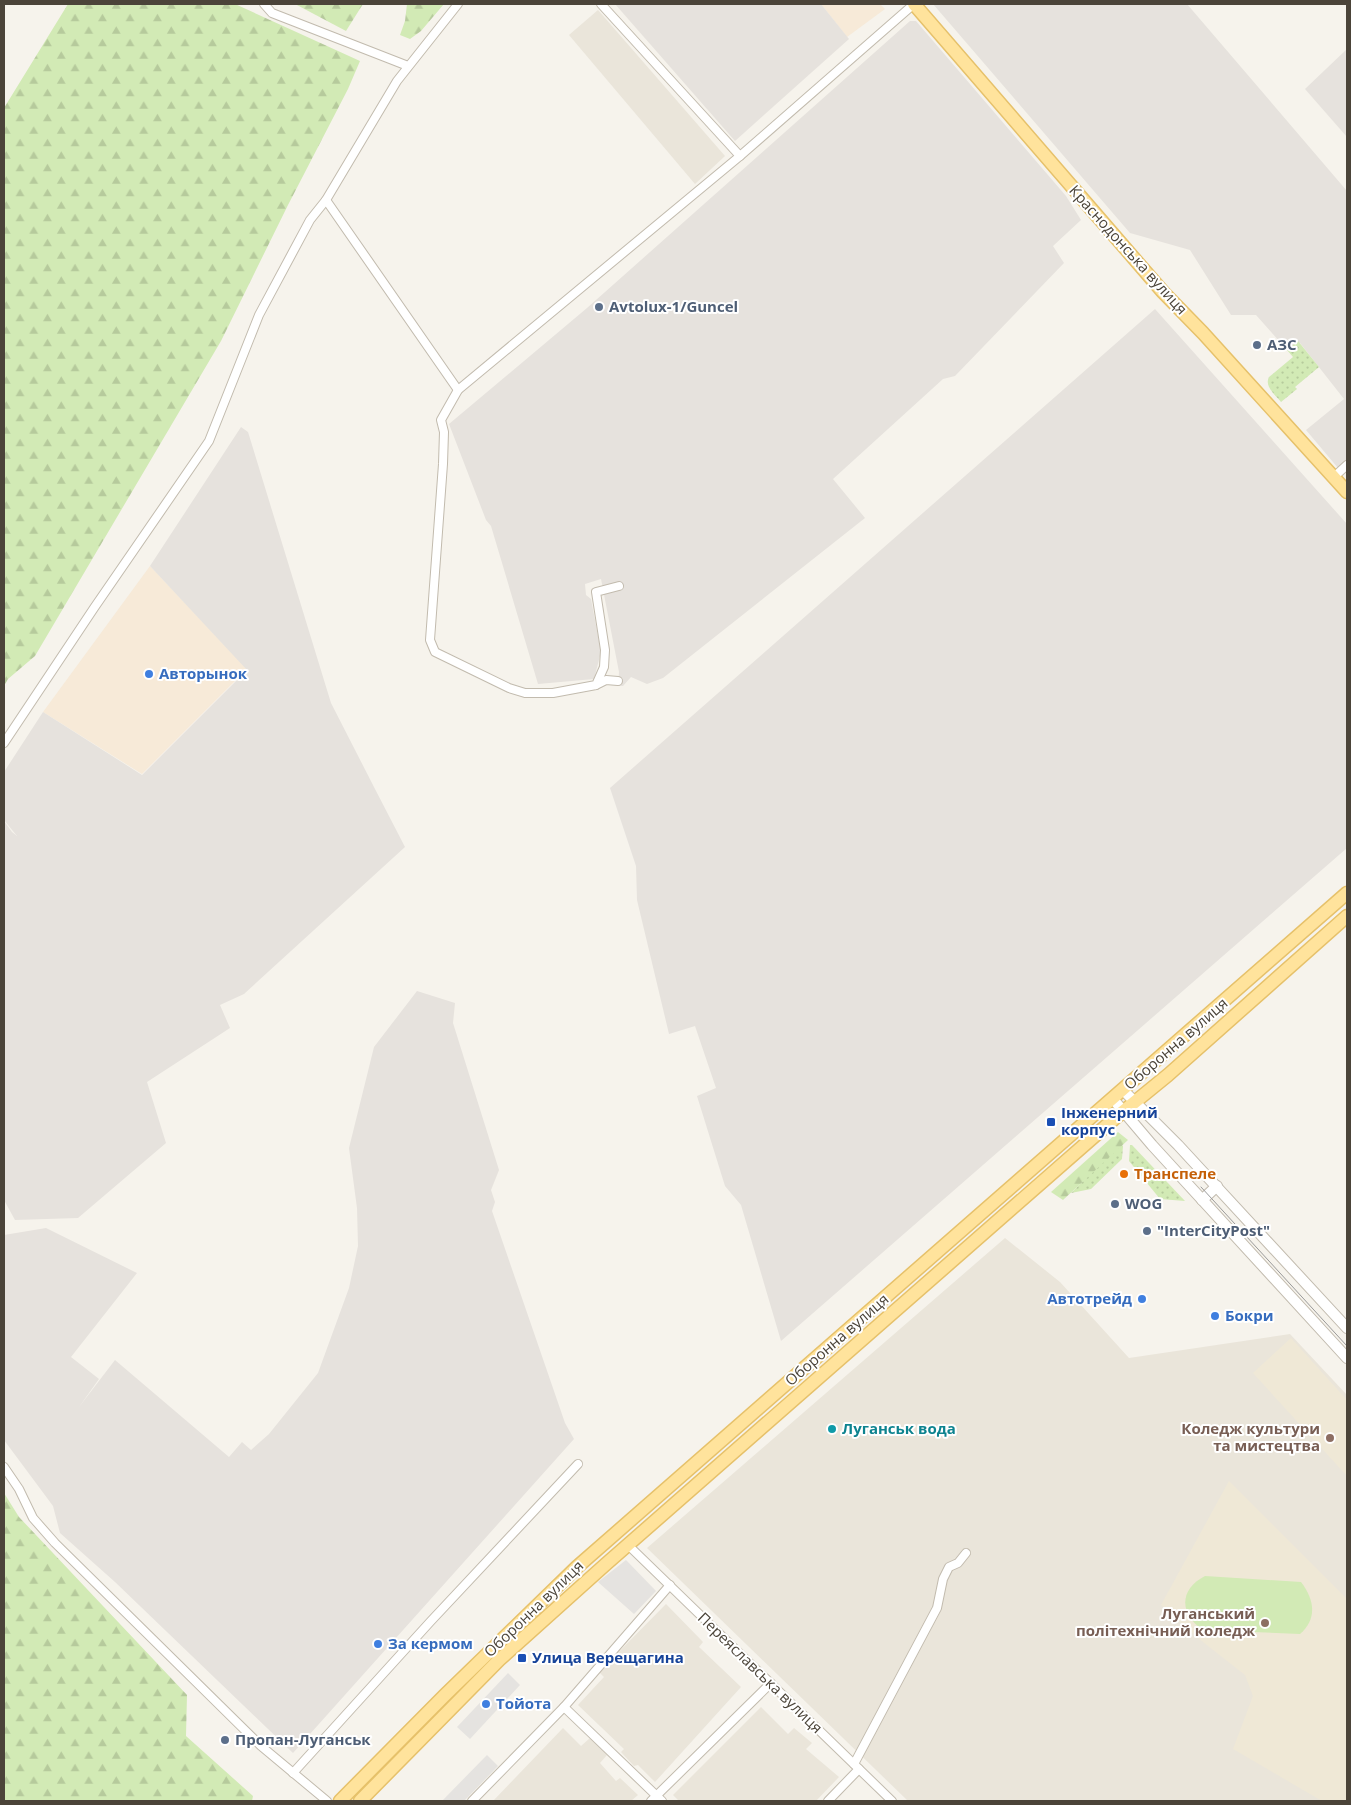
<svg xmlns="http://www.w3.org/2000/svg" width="1351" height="1805" font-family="'Open Sans',sans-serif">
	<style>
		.residential { fill: #eae5da }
		.commercial { fill: #f7ead8 }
		.industrial { fill: #e6e2dd }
		.education { fill: #efe8d6 }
		.grass { fill: url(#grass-dots) }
		.forest { fill: url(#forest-firs) }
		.pitch { fill: #d2eab5 }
		.parking { fill: #e5e3e0 }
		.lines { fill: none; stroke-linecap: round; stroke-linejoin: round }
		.minor-casing { stroke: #c2bbae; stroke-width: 10 }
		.tertiary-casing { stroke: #c2bbae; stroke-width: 12 }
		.primary-casing { stroke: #e6c16a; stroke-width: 15 }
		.minor { stroke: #fff; stroke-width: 8 }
		.tertiary { stroke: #fff; stroke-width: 10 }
		.primary { stroke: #ffe39c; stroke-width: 12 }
		.tram { stroke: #9a9a9a; stroke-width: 1 }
		.service-dot { fill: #5c6f8a; stroke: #fff; stroke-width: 2 }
		.shop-dot { fill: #3f7fe0; stroke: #fff; stroke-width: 2 }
		.transit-dot { fill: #1a4fb4; stroke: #fff; stroke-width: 2 }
		.food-dot { fill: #e8710a; stroke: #fff; stroke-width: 2 }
		.culture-dot { fill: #0f9aa8; stroke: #fff; stroke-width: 2 }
		.education-dot { fill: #8d6e63; stroke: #fff; stroke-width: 2 }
		.labels { text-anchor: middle; stroke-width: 4; stroke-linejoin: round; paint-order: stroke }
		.street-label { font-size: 15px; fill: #4b4439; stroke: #fff }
		.service-label { font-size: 15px; font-weight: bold; fill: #4e5e75; stroke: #fff; text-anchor: start }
		.shop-label { font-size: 15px; font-weight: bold; fill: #366cbe; stroke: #fff; text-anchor: start }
		.transit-label { font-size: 15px; font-weight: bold; fill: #164399; stroke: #fff; text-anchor: start }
		.food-label { font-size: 15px; font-weight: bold; fill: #c56008; stroke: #fff; text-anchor: start }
		.culture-label { font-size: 15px; font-weight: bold; fill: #0d838f; stroke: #fff; text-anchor: start }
		.education-label { font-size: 15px; font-weight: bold; fill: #785e54; stroke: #fff; text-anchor: end }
	</style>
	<defs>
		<pattern id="grass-dots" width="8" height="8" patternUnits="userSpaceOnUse" patternTransform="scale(1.25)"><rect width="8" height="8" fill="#d2eab5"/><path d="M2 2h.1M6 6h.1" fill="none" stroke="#b6ca9c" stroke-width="1.8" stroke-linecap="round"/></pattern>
		<pattern id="forest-firs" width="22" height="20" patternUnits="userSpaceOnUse" patternTransform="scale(1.25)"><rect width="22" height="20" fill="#d2eab5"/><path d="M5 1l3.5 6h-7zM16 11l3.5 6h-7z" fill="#b6ca9c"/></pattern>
	</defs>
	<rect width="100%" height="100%" fill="#f6f3ec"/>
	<!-- residential -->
	<g class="residential">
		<polygon points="598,10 725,156 695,184 569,35"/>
		<polygon points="1005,1238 1060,1282 1129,1358 1290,1334 1347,1395 1347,1801 908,1801 647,1548"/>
		<polygon points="666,1604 703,1642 699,1647 741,1687 655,1782 638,1765 634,1766 621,1752 624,1749 578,1705 604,1677 599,1672"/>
		<polygon points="761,1707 788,1734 794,1728 812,1743 806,1749 839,1777 816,1801 679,1801 673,1795"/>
		<polygon points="563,1728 581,1746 590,1738 607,1755 600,1763 616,1781 620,1778 638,1795 631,1801 493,1801"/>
	</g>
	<!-- commercial -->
	<g class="commercial">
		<polygon points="821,4 880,4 885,9 847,37"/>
		<polygon points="150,566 247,669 142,774 43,712"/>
	</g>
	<!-- industrial -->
	<g class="industrial">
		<polygon points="615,4 821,4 849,39 735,141"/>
		<polygon points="933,4 1187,4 1347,191 1347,460 1338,468 1306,430 1344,399 1300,343 1287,350 1256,315 1231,315 1190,250 1130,233"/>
		<polygon points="910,21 916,21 1066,196 1081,220 1053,246 1064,263 955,376 943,379 833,479 865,518 663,678 647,684 631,677 623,686 618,686 619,672 601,579 585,584 586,595 591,599 601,652 594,679 538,684 491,526 486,520 449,424 587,308"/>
		<polygon points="1347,49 1347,137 1305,89"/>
		<polygon points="1155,309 1347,524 1347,848 781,1341 741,1205 725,1186 697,1096 716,1088 695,1026 669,1034 637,900 636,866 610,788"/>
		<polygon points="241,427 248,432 331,703 375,789 367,796 375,789 405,847 244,994 220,1005 230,1028 147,1082 166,1143 78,1218 15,1220 4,1200 4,821 12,832 17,836 4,820 4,772 43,712 142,775 247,670 150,566"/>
		<polygon points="417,991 455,1003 453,1023 499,1170 491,1190 495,1202 492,1211 565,1423 574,1439 293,1753 115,1582 60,1533 53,1506 4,1440 4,1235 46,1228 137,1273 71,1357 99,1379 79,1407 115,1360 229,1457 242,1442 251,1450 269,1434 318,1373 349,1288 358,1246 357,1208 349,1148 374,1047"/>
	</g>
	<!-- education -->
	<g class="education">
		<polygon points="1291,1338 1347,1400 1347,1476 1253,1373"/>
		<polygon points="1229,1481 1347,1599 1347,1801 1322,1801 1233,1749 1253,1696 1245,1675 1203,1642 1161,1605"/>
	</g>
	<!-- grass -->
	<g class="grass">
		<path d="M1298 341 1319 367 1295 387 1297 389 1281 402C1275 395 1264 386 1269 377L1293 357 1287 350Z"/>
		<polygon points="1121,1144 1123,1146 1122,1159 1091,1189 1071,1193"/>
		<polygon points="1130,1145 1132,1145 1185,1201 1160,1199 1129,1161"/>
	</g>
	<!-- forest -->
	<g class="forest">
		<polygon points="68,4 235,4 360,61 348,89 288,205 221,341 35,656 8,679 4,686 4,108"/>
		<polygon points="295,4 363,4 346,31"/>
		<polygon points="407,4 444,4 421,31 410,39 400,35 405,21"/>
		<polygon points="1118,1132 1128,1140 1063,1200 1051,1192"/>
		<polygon points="4,1493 19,1517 187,1695 186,1736 253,1796 252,1801 4,1801"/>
	</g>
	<!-- pitch -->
	<path class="pitch" d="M1205 1576 1301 1582C1314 1599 1318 1618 1300 1634L1203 1630C1179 1614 1179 1589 1205 1576Z"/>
	<!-- parking -->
	<g class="parking">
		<polygon points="626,1560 656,1591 634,1614 598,1582"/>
		<polygon points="508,1673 520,1685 470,1739 457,1727"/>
		<polygon points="487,1755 498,1766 464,1801 442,1801"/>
	</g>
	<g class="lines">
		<defs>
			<g id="minor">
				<polyline points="264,4 272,13 408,66"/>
				<polyline points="601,4 740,156"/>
				<polyline points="326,200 458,390"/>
				<polyline points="1335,476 1347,465"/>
				<polyline points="619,586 596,592 605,650 604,667 596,685 553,693 525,693 509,688 435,652 430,640 443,464 444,432 441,420 458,390 740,156 914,4"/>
				<polyline points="596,685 606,680 618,681"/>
				<polyline points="4,743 94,608 209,441 259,315 310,220 326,200 397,81 458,4"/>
				<polyline points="4,1467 19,1489 33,1518 55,1543 261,1746 327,1801"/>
				<polyline points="628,1545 892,1801"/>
				<polyline points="564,1707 662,1801"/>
				<polyline points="854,1764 937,1608 943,1579 949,1567 958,1563 966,1553"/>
				<polyline points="293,1773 430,1622 578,1464"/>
				<polyline points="472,1801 564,1707 670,1585"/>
				<polyline points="651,1801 771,1683"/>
				<polyline points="828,1801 859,1769"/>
			</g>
			<g id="tertiary">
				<polyline points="1123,1090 1178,1145 1347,1328"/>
				<polyline points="1113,1099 1152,1145 1347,1358"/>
				<polyline points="1202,1200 1217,1186"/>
			</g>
			<g id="primary">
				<polyline points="914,4 1163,292 1203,333 1347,492"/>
				<polyline points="340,1801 445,1695 577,1567 1347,893"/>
				<polyline points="360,1801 499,1660 606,1564 1114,1119 1168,1075 1347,916"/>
			</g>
		</defs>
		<!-- minor casing -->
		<use href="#minor" class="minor-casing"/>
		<!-- tertiary casing -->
		<use href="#tertiary" class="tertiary-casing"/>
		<!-- primary casing -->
		<use href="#primary" class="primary-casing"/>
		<!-- minor -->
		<use href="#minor" class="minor"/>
		<!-- tertiary -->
		<use href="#tertiary" class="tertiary"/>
		<!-- primary -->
		<use href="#primary" class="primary"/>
		<!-- tram -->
		<polyline class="tram" points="1201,1187 1347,1346"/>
	</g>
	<!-- markers -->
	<g class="service-dot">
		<circle cx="599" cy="307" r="5"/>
		<circle cx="1257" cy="345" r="5"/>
		<circle cx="1115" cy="1204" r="5"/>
		<circle cx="1147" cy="1231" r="5"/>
		<circle cx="225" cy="1740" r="5"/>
	</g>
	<g class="shop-dot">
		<circle cx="149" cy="674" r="5"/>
		<circle cx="1142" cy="1299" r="5"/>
		<circle cx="1215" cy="1316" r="5"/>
		<circle cx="378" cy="1644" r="5"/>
		<circle cx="486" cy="1704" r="5"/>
	</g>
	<g class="transit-dot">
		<rect x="1046" y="1117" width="10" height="10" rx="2.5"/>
		<rect x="517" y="1653" width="10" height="10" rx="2.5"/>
	</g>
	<circle class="food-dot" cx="1124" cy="1174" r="5"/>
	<circle class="culture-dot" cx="832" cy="1429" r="5"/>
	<g class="education-dot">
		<circle cx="1330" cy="1438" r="5"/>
		<circle cx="1265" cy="1623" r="5"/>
	</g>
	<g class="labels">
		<!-- street labels -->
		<g class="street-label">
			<text transform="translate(1128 250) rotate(48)" y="5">Краснодонська вулиця</text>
			<text transform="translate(1176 1044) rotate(-41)" y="5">Оборонна вулиця</text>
			<text transform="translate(837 1340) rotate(-41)" y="5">Оборонна вулиця</text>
			<text transform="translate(534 1609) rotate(-44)" y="5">Оборонна вулиця</text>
			<text transform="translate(760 1673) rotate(44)" y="5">Переяславська вулиця</text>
		</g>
		<!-- service labels -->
		<g class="service-label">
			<text x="609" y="312">Avtolux-1/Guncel</text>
			<text x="1267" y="350">АЗС</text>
			<text x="1125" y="1209">WOG</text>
			<text x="1157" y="1236">"InterCityPost"</text>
			<text x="235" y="1745">Пропан-Луганськ</text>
		</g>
		<!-- shop labels -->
		<g class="shop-label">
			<text x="159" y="679">Авторынок</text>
			<text x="1132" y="1304" text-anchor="end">Автотрейд</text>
			<text x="1225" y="1321">Бокри</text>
			<text x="388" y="1649">За кермом</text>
			<text x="496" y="1709">Тойота</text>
		</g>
		<!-- transit labels -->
		<g class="transit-label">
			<text x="1061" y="1118">Інженерний<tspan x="1061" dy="17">корпус</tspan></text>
			<text x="532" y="1663">Улица Верещагина</text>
		</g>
		<!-- food labels -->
		<g class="food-label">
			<text x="1134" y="1179">Транспеле</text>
		</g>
		<!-- culture labels -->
		<g class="culture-label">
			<text x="842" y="1434">Луганськ вода</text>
		</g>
		<!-- education labels -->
		<g class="education-label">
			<text x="1320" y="1434">Коледж культури<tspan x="1320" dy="17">та мистецтва</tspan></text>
			<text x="1255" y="1619">Луганський<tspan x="1255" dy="17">політехнічний коледж</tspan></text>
		</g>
	</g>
	<!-- border -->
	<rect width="1351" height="1805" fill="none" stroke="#4b4439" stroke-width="10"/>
</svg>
